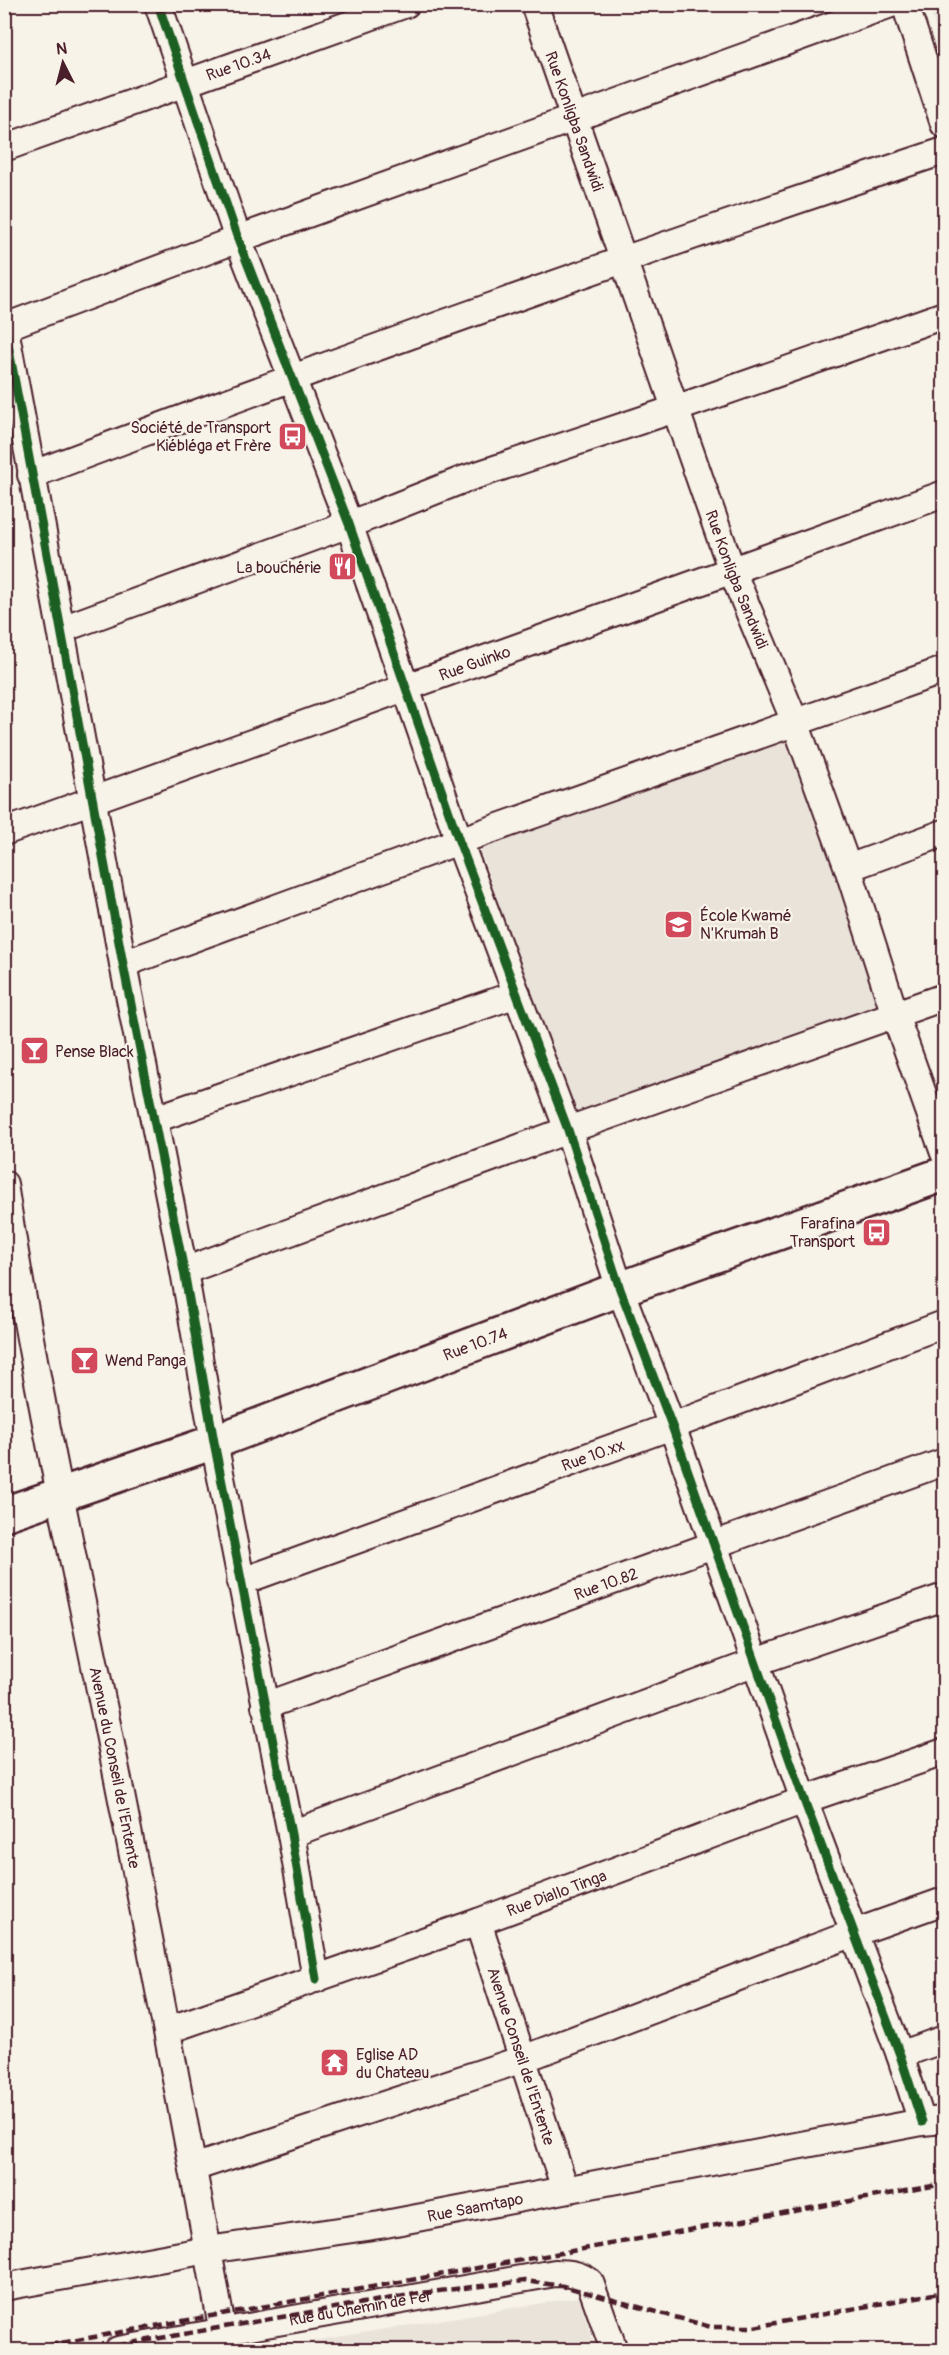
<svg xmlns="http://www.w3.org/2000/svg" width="949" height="2355" font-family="Pangolin,sans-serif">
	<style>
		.built { fill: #eae3da }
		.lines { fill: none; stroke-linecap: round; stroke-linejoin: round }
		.minor-casing { stroke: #4a1f2b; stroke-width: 30 }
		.major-casing { stroke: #4a1f2b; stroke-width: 38 }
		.minor { stroke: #f7f3e8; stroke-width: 26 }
		.major { stroke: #f7f3e8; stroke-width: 33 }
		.rail { stroke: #4a1f2b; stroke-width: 4.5; stroke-dasharray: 9 4.5; stroke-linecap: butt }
		.cycleway-casing { stroke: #f7f3e8; stroke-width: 13 }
		.cycleway { stroke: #1b5e20; stroke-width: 9 }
		.labels { text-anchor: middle; stroke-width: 4.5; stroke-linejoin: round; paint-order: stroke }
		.street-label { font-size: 16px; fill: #4a1f2b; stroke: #f7f3e8 }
		.poi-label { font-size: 16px; fill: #4a1f2b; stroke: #f7f3e8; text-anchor: start }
	</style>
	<rect width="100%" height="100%" fill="#f7f3e8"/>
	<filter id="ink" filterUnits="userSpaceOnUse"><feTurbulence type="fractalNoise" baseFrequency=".0167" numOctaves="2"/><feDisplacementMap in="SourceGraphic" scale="12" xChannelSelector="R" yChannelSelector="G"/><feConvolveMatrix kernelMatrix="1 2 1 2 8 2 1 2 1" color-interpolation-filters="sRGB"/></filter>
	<g filter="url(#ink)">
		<!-- built -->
		<g class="built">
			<polygon points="928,5 944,5 944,51"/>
			<polygon points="785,735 881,1003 574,1116 478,844"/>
			<polygon points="579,2297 596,2350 265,2350 265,2349"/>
		</g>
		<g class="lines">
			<defs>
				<g id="minor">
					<polyline points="158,4 238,239 349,524 459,841 568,1130 620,1289 672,1426 804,1800 900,2055 922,2122"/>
					<path id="s1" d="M534 4 732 571 795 722 848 868 895 1015 944 1153"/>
					<polyline points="905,4 944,124"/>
					<path id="s2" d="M4 148 406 4"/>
					<polyline points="4,323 123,964 184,1271 214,1442 291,1834 316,1979"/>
					<polyline points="5,327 238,239 891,4"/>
					<path d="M31 475C334 361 638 252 944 151"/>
					<polyline points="62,629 374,515 462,480 675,409 944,315"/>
					<path id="s3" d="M4 832 944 494"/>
					<polyline points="848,868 944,833"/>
					<polyline points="123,964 459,841 944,670"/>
					<polyline points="155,1119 517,994"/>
					<path id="s4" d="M4 1184C32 1367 71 1548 108 1729 149 1936 189 2143 226 2350"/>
					<polyline points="184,1271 568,1130 944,997"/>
					<path id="s5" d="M240 1582 672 1426 944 1324"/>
					<path id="s6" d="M265 1706 944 1462"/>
					<polyline points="291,1834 756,1662 944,1597"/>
					<path id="s7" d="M478 1922 565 2189"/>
					<path id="s8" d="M168 2030 478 1922 804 1800 944 1752"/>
					<polyline points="900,2055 944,2039"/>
					<polyline points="193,2168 523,2059 854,1933 944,1901"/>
					<path id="s9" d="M4 2287 208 2250 380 2225 922 2122 944 2120"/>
					<path id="s10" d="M118 2350 555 2273C568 2273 579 2274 590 2282L614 2350"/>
				</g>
				<g id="major">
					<path id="s11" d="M4 1514 214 1442 620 1289 944 1174"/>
				</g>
			</defs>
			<!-- minor casing -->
			<use href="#minor" class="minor-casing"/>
			<!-- major casing -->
			<use href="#major" class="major-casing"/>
			<!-- minor -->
			<use href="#minor" class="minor"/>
			<!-- major -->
			<use href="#major" class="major"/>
			<!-- rail -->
			<g class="rail">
				<polyline points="22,2350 944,2184"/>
				<polyline points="91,2350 421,2293 525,2281 563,2286 711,2327 754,2327 944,2292"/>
			</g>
			<defs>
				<g id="cycleway">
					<polyline points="158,4 238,239 349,524 459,841 568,1130 620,1289 672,1426 804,1800 900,2055 922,2122"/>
					<polyline points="4,323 123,964 184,1271 214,1442 291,1834 316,1979"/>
				</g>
			</defs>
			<!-- cycleway casing -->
			<use href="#cycleway" class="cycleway-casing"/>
			<!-- cycleway -->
			<use href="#cycleway" class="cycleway"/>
		</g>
	</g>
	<!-- icons -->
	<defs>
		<symbol id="bus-square" viewBox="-11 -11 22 22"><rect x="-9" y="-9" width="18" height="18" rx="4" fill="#d1495b" stroke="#f7f3e8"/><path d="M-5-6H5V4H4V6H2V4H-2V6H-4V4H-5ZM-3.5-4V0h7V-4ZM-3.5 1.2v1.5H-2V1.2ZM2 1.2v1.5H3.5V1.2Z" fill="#fff"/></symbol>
		<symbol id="restaurant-square" viewBox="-11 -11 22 22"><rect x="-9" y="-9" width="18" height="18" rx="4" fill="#d1495b" stroke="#f7f3e8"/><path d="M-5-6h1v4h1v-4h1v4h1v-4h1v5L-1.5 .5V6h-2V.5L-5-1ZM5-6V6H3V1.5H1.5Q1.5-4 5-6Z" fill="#fff"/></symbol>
		<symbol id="school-square" viewBox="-11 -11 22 22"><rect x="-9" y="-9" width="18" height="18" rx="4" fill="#d1495b" stroke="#f7f3e8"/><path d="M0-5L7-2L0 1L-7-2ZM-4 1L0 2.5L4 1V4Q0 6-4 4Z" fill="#fff"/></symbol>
		<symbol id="bar-square" viewBox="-11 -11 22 22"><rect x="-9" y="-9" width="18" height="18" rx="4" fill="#d1495b" stroke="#f7f3e8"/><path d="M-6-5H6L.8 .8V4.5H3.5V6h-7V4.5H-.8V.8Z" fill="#fff"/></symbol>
		<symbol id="temple-square" viewBox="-11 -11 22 22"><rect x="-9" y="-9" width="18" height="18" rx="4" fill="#d1495b" stroke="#f7f3e8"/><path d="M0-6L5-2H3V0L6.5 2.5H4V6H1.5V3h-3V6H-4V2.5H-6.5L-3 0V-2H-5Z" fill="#fff"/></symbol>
	</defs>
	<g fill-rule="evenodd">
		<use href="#bus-square" x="276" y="420" width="33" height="33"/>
		<use href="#restaurant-square" x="326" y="550" width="33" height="33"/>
		<use href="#school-square" x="662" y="908" width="33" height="33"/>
		<use href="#bar-square" x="18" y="1034" width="33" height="33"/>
		<use href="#bus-square" x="860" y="1216" width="33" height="33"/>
		<use href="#bar-square" x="68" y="1344" width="33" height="33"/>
		<use href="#temple-square" x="318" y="2046" width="33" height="33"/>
	</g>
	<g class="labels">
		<!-- street labels -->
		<g class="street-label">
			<text dy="6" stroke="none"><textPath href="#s2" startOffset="249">Rue 10.34</textPath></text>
			<text dy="6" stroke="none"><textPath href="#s1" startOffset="124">Rue Konligba Sandwidi</textPath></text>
			<text dy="6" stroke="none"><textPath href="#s1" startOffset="610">Rue Konligba Sandwidi</textPath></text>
			<text dy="6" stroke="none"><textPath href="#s3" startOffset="500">Rue Guinko</textPath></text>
			<text dy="6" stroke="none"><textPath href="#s11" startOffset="501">Rue 10.74</textPath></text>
			<text dy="6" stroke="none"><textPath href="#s5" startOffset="375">Rue 10.xx</textPath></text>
			<text dy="6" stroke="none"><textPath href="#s6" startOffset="362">Rue 10.82</textPath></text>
			<text dy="6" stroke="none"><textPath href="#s4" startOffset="594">Avenue du Conseil de l'Entente</textPath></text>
			<text dy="6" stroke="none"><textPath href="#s8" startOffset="412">Rue Diallo Tinga</textPath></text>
			<text dy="6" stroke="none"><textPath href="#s7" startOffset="141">Avenue Conseil de l'Entente</textPath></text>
			<text dy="6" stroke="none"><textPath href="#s9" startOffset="478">Rue Saamtapo</textPath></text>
			<text dy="6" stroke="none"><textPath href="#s10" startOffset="246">Rue du Chemin de Fer</textPath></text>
		</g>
		<!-- poi labels -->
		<g class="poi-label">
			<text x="271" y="433" text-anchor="end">Société de Transport<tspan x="271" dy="18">Kiébléga et Frère</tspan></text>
			<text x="321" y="573" text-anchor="end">La bouchérie</text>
			<text x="700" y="921">École Kwamé<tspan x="700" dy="18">N'Krumah B</tspan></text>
			<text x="55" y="1057">Pense Black</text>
			<text x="855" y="1229" text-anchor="end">Farafina<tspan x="855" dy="18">Transport</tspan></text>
			<text x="105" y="1366">Wend Panga</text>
			<text x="356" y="2060">Eglise AD<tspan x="356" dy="18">du Chateau</tspan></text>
		</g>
	</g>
	<!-- margin -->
	<rect width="949" height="2355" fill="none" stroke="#f7f3e8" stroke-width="24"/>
	<rect x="12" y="12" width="925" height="2331" fill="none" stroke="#4a1f2b" stroke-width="2" filter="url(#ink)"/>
	<!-- north arrow -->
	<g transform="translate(63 63) rotate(354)" stroke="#f7f3e8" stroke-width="4.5" paint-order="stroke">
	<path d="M0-4.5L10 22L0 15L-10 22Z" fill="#4a1f2b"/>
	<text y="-9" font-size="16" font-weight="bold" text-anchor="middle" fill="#4a1f2b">N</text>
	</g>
</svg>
